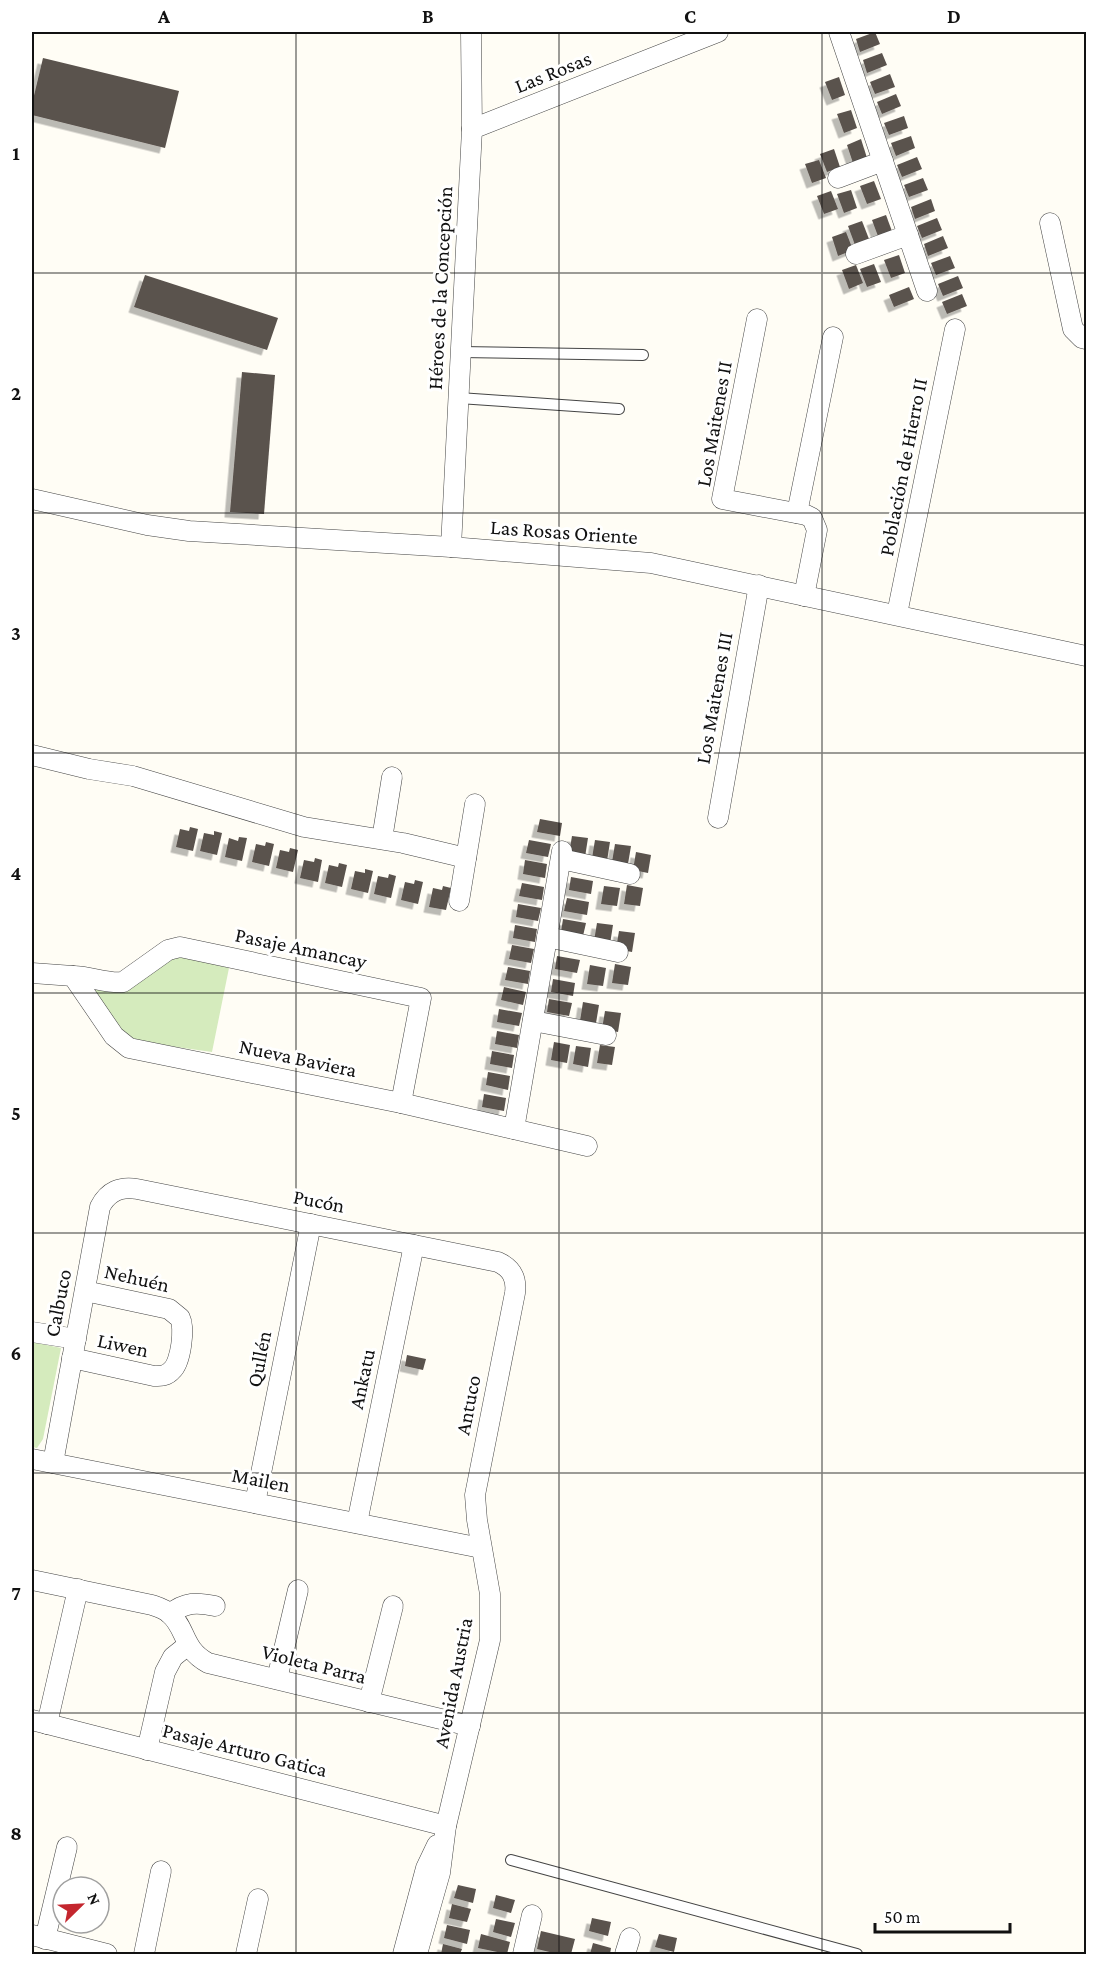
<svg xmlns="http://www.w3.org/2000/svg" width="1118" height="1986" font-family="'Crimson Pro',serif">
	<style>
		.green { fill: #d5ebbd }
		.building { fill: #5a524d; filter: url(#shadow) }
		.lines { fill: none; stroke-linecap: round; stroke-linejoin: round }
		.lane-casing { stroke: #444; stroke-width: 12 }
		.street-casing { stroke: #444; stroke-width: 21 }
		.lane { stroke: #fff; stroke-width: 10 }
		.street { stroke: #fff; stroke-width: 20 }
		.grid { fill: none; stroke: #111; stroke-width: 1.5; stroke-opacity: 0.55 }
		.labels { text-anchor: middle; stroke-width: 6; stroke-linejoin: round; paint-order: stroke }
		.street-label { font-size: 21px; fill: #111; stroke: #fff }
		.neatline { fill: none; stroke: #111; stroke-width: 2 }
		.grid-label { font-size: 20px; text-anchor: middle; font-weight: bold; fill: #111 }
	</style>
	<defs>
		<filter id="shadow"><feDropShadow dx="-5.5" dy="5.5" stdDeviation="0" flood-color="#0004"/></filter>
	</defs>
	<rect width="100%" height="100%" fill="#fffdf5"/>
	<!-- green -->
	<g class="green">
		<polygon points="178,955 229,968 212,1052 141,1042 121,1032 92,986 126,991 166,960"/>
		<polygon points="32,1342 61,1348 43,1439 37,1448 32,1447"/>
	</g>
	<!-- building -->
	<g class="building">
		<polygon points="875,32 880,44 860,52 856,39"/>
		<polygon points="882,53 887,65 867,73 863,60"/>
		<polygon points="43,58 179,91 165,148 32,115 32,104"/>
		<polygon points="890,74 895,87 875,94 870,82"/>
		<polygon points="839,77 845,95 832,100 825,82"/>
		<polygon points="896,94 901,106 882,114 877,102"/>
		<polygon points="851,110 857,128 844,133 837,114"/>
		<polygon points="904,116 908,128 889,135 884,123"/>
		<polygon points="911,136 915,148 896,156 891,143"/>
		<polygon points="861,139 867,158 853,163 847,145"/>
		<polygon points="834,149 840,167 827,172 820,154"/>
		<polygon points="917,157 922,169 902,177 897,165"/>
		<polygon points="819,160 826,178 812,183 805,164"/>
		<polygon points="923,178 928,190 909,197 904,185"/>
		<polygon points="874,181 881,199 867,204 860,186"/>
		<polygon points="851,190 857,208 844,213 837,194"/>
		<polygon points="831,191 838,209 824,214 817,196"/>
		<polygon points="931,199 935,211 915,219 911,207"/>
		<polygon points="886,215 893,234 879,239 872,220"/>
		<polygon points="937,218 942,230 922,238 917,226"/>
		<polygon points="862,221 869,239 855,245 848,226"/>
		<polygon points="846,232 853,250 838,256 832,237"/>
		<polygon points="943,236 948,248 928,256 924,244"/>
		<polygon points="899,255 905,273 891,278 884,260"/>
		<polygon points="950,256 955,268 936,275 931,263"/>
		<polygon points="874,264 881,282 867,287 860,269"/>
		<polygon points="856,265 863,283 849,289 842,270"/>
		<polygon points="145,275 278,318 267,350 134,307"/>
		<polygon points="958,276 963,288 943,296 938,284"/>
		<polygon points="909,287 914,299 894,307 889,295"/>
		<polygon points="962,294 967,306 947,314 942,302"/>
		<polygon points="242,372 275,375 264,514 230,512"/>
		<polygon points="540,819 562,823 560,836 537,832"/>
		<polygon points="190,827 198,829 193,851 176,847 180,829 189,831"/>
		<polygon points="214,831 222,833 217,855 200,851 204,833 214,835"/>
		<polygon points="572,836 588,838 585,857 569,854"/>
		<polygon points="239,837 247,838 242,861 225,857 229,838 238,841"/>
		<polygon points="529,840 551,844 548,857 526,853"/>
		<polygon points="595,840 610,842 607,861 592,858"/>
		<polygon points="266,842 274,844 269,866 252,862 256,844 265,846"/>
		<polygon points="615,844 631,846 628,864 612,862"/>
		<polygon points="290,848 298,850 293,872 276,868 280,850 289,852"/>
		<polygon points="636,852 651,855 648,873 633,870"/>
		<polygon points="315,858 322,860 318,882 300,878 304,860 314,862"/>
		<polygon points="525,860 547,864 545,878 523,874"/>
		<polygon points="339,863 347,865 342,887 325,883 329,865 338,867"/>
		<polygon points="365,869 373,871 368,893 351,889 355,871 365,873"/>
		<polygon points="389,874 396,876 391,898 374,894 378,876 388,878"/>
		<polygon points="571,877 593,881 591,894 569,890"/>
		<polygon points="415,880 423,882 418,904 401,900 405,882 414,884"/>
		<polygon points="522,883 544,887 542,900 519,896"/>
		<polygon points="627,885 643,888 640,906 624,904"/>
		<polygon points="443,886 451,888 446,910 429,907 433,888 442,890"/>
		<polygon points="604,886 620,888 617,906 601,904"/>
		<polygon points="567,898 589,902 587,915 564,911"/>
		<polygon points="518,904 541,908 538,921 516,917"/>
		<polygon points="563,919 586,923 583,936 561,932"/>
		<polygon points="597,923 613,925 610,944 594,941"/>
		<polygon points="515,925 537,929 535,942 513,938"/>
		<polygon points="619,931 635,933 632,952 616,949"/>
		<polygon points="512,945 534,949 531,963 509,959"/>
		<polygon points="557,956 580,960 577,973 555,969"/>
		<polygon points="615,964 631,967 628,985 612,983"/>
		<polygon points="590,965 606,968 603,986 587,984"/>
		<polygon points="508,967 530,971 528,984 505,980"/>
		<polygon points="553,979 575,983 573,996 551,992"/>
		<polygon points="504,987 526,992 523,1005 501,1000"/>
		<polygon points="549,999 572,1003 569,1016 547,1012"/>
		<polygon points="583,1002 599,1005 596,1023 580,1021"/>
		<polygon points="499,1009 522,1013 519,1026 497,1022"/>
		<polygon points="605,1011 621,1013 618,1032 602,1029"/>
		<polygon points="497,1031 519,1035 517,1048 495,1044"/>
		<polygon points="554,1042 570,1045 567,1063 551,1060"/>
		<polygon points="600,1045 615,1047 612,1065 597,1063"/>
		<polygon points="576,1046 591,1048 588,1067 573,1064"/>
		<polygon points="492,1051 514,1055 512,1068 490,1064"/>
		<polygon points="488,1072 510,1076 508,1090 486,1085"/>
		<polygon points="484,1094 506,1098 504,1111 482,1107"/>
		<polygon points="407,1355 426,1359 423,1370 405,1366"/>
		<polygon points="458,1885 476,1889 473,1903 454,1898"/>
		<polygon points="496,1895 515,1900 511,1913 493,1908"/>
		<polygon points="452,1904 471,1909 467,1922 449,1918"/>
		<polygon points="592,1918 611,1922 608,1936 589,1931"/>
		<polygon points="496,1919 515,1923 511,1937 493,1932"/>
		<polygon points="447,1925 470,1930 467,1944 444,1938"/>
		<polygon points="541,1931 575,1939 571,1954 558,1954 537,1949"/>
		<polygon points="481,1934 510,1942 507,1954 478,1948"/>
		<polygon points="659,1934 677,1938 674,1952 655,1947"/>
		<polygon points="593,1943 611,1948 610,1954 590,1954"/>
		<polygon points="443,1944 462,1949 460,1954 441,1954"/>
	</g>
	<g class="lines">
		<defs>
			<g id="lane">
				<polyline points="461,352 643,355"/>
				<polyline points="459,398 619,409"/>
				<polyline points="511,1860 857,1954"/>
			</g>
			<g id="street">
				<polyline points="839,32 927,291"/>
				<polyline points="472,129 718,32"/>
				<polyline points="838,178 883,161"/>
				<polyline points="1050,223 1073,329 1082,338 1086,339"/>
				<polyline points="856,254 908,235"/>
				<polyline points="757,319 722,499 806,515 812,518 817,530 804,596"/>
				<polyline points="32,499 147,525 189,531 451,547 651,563 1086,656"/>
				<polyline points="797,513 833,337"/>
				<polyline points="451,547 472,129 471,32"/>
				<polyline points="897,614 955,329"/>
				<polyline points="32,755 89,769 133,776 304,827 403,843 466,858"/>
				<polyline points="718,818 759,585"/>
				<polyline points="382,839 392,777"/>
				<polyline points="561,859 630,874"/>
				<polyline points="459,901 475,804"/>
				<polyline points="547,937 618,952"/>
				<polyline points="32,973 73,976 114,1036 129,1048 401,1103 587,1146"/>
				<path d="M73 976C90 976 107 984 123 982L168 950 180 947 421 998 401 1103"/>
				<polyline points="533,1021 606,1035"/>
				<polyline points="514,1129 562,851"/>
				<polyline points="32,1332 76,1339"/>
				<path d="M72 1358 154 1376C161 1376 167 1376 172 1370 181 1362 185 1328 180 1318L169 1309 85 1291"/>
				<polyline points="32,1459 481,1548"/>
				<path d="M53 1463 100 1207C108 1191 121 1186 137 1189L498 1262C511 1268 517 1278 515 1293L475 1495 477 1520 490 1594V1640L446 1826 440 1873 417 1954"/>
				<polyline points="255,1503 311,1224"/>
				<polyline points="357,1523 414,1245"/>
				<path d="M32 1580 152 1605C158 1607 165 1609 170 1614 187 1629 182 1649 208 1663L470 1726"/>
				<path d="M170 1614C185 1602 197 1602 215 1606"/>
				<polyline points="277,1679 298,1590"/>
				<polyline points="369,1702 393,1606"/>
				<polyline points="32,1720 446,1826"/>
				<polyline points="47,1724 78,1589"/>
				<polyline points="147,1750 165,1672 173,1657 188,1645"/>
				<polyline points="32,1935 107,1954"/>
				<polyline points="45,1939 67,1847"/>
				<polyline points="144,1954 161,1871"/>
				<polyline points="246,1954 258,1899"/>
				<polyline points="403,1954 426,1868 437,1845"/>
				<polyline points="523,1954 532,1915"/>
				<polyline points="625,1954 630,1938"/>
			</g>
		</defs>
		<!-- lane casing -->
		<use href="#lane" class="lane-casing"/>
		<!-- street casing -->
		<use href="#street" class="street-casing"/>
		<!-- lane -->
		<use href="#lane" class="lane"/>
		<!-- street -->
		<use href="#street" class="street"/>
	</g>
	<!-- grid -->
	<path class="grid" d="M296 32V1954M559 32V1954M822 32V1954M32 273H1086M32 513H1086M32 753H1086M32 993H1086M32 1233H1086M32 1473H1086M32 1713H1086"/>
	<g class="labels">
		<!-- street labels -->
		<g class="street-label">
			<text transform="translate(553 72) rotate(-22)" y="7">Las Rosas</text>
			<text transform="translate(440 288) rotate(-87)" y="7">Héroes de la Concepción</text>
			<text transform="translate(714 424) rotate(-80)" y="7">Los Maitenes II</text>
			<text transform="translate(903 467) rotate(-79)" y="7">Población de Hierro II</text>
			<text transform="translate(564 532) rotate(4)" y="7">Las Rosas Oriente</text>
			<text transform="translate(714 698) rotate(-80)" y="7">Los Maitenes III</text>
			<text transform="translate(301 948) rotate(12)" y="7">Pasaje Amancay</text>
			<text transform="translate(298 1058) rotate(12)" y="7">Nueva Baviera</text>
			<text transform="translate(319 1201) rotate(11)" y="7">Pucón</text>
			<text transform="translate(137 1278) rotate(13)" y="7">Nehuén</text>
			<text transform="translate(58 1303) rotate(-79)" y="7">Calbuco</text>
			<text transform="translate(123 1345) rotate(12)" y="7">Liwen</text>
			<text transform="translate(259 1359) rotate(-79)" y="7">Qullén</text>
			<text transform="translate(362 1379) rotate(-78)" y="7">Ankatu</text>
			<text transform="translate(468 1405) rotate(-79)" y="7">Antuco</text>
			<text transform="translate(261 1480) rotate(11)" y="7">Mailen</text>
			<text transform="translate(314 1664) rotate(14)" y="7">Violeta Parra</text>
			<text transform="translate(453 1683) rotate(-79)" y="7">Avenida Austria</text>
			<text transform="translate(245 1750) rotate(14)" y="7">Pasaje Arturo Gatica</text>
		</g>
	</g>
	<!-- border -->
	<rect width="1118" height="1986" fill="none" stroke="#ffffff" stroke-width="66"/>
	<!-- north arrow -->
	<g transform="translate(81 1905) rotate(66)"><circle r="28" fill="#ffffff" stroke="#a0a0a0" stroke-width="1.5"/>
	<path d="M0-4.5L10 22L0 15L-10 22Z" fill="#c4262e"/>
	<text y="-9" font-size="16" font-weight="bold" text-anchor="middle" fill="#111111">N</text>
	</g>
	<!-- scale -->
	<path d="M875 1923v9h135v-9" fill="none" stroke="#111111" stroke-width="3"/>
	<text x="884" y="1923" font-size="18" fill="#111111" stroke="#ffffff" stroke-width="4.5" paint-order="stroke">50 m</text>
	<rect x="33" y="33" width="1052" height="1920" class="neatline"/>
	<g class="grid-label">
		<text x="164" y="23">A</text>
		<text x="428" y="23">B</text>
		<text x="690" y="23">C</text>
		<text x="954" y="23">D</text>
		<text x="16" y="160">1</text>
		<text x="16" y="400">2</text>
		<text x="16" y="640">3</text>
		<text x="16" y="880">4</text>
		<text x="16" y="1120">5</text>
		<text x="16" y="1360">6</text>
		<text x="16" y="1600">7</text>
		<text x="16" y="1840">8</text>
	</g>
</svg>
